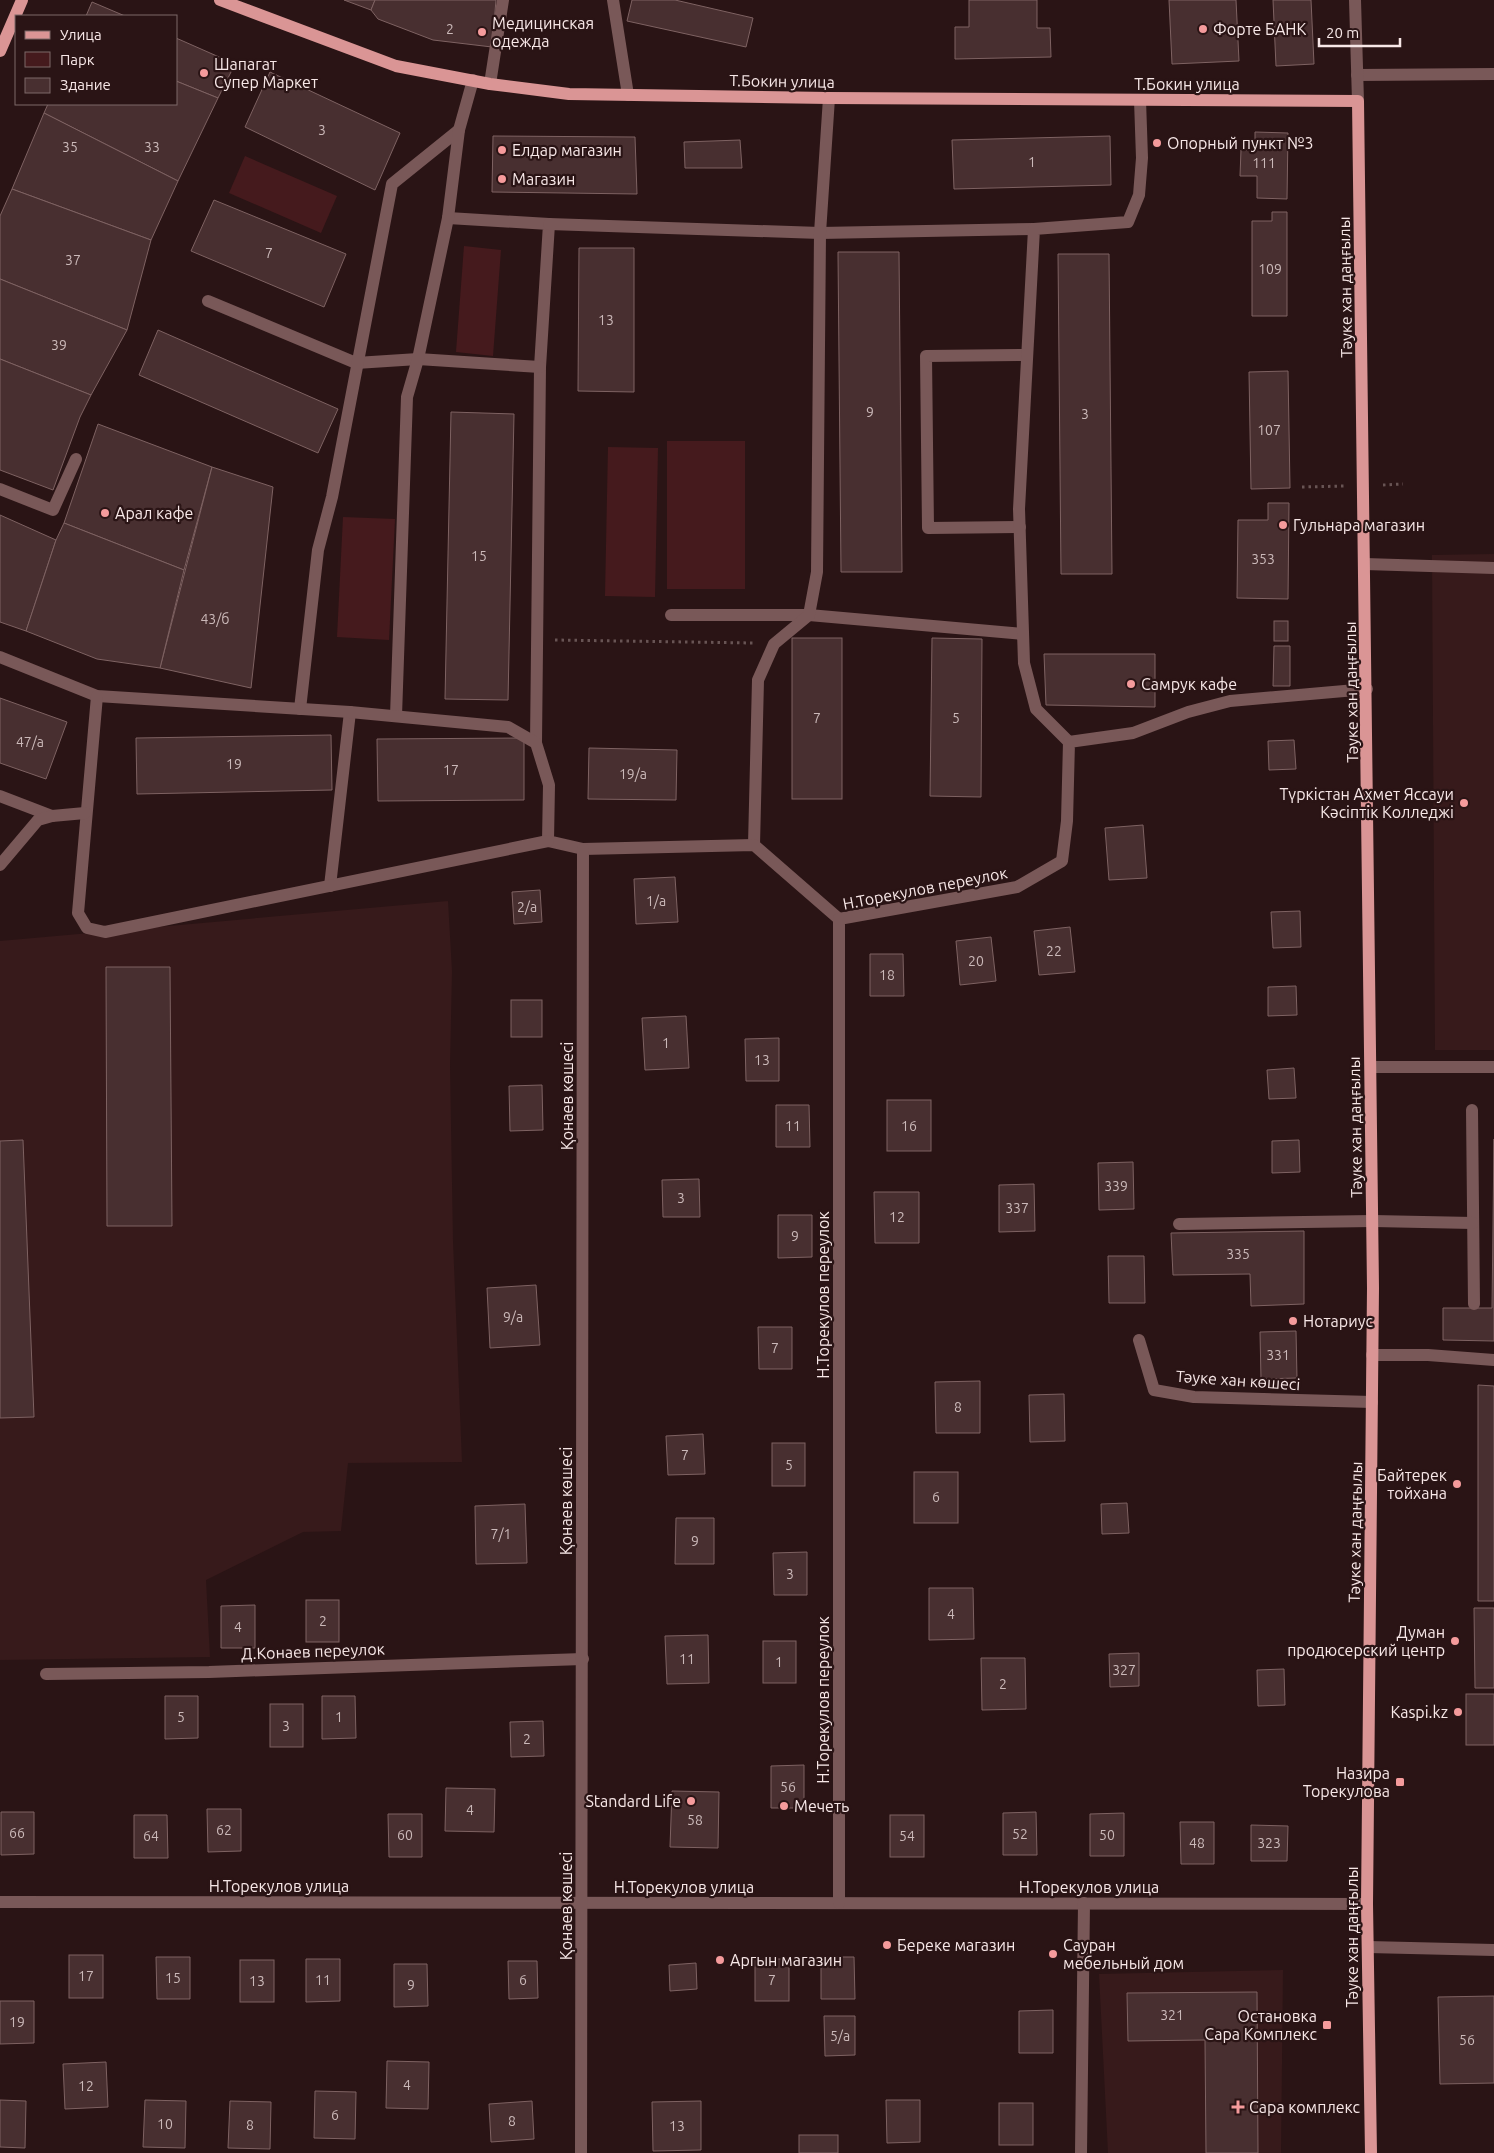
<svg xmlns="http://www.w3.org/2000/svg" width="1494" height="2153" font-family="Ubuntu,sans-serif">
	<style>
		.built { fill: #371a1b }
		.green { fill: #451a1d }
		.building { fill: #482f30; stroke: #7e6262 }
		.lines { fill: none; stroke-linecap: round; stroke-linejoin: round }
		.path { stroke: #685454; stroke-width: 3; stroke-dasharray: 2.5 4; stroke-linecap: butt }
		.service { stroke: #795858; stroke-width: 12 }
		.minor { stroke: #795858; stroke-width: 12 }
		.primary { stroke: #da9595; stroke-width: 12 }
		.poi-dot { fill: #f59b9c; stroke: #2a1415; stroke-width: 2 }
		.labels { text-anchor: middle; stroke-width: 4.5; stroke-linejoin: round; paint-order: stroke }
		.number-label { font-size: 14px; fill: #cbb9b9 }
		.poi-label { font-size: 16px; fill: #f7e7e7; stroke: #2a1415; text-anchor: start }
		.street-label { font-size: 16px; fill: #f7e7e7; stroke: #2a1415 }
	</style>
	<rect width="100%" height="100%" fill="#2a1415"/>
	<!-- built -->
	<g class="built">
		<polygon points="1494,554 1494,1050 1435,1050 1432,555"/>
		<polygon points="448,901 452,971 450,1066 453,1241 462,1462 348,1463 341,1531 303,1532 206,1580 210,1657 0,1660 0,941"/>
		<polygon points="1283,1970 1281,2153 1108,2153 1099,1974"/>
	</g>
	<!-- green -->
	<g class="green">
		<polygon points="245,156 337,196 321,233 229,193"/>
		<polygon points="464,246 501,250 493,356 456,352"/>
		<rect x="667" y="441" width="78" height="148"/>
		<polygon points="608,447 658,448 655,597 605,596"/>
		<polygon points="343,517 395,519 389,640 337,637"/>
	</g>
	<!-- building -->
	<g class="building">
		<polygon points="344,0 375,0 371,10"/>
		<polygon points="375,0 496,0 492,47 433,40 378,19 371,10"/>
		<polygon points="632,0 675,0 753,18 746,47 627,21"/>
		<polygon points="969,0 1037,0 1037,28 1050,28 1051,57 955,59 955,27 969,27"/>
		<polygon points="1169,0 1236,0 1239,61 1172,64"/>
		<polygon points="1273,0 1311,0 1314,64 1276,66"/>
		<polygon points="92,2 125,16 86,16"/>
		<polygon points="176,38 235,64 218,98 176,81"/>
		<polygon points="270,72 400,133 375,190 245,127"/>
		<polygon points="176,81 218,98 178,181 44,113 48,104 176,104"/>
		<polygon points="44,113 178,181 151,240 12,189"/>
		<polygon points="1255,132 1288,133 1287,199 1257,198 1257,176 1240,176 1241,150 1255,150"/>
		<polygon points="493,136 635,137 637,194 492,192"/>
		<polygon points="1110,136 1111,185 954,189 952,140"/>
		<polygon points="740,140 742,168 685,168 684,142"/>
		<polygon points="12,189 151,240 127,330 0,279 0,216"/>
		<polygon points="214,200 346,254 324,307 191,251"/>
		<polygon points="1272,212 1287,212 1287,316 1252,316 1252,221 1272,221"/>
		<polygon points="579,248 634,248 634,392 578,391"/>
		<polygon points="838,252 899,252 902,572 841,572"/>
		<polygon points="1058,254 1109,254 1112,574 1061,574"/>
		<polygon points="0,279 127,330 91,395 0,359"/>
		<polygon points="158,330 338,409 318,453 139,375"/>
		<polygon points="0,359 91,395 80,417 53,490 0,470"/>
		<polygon points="1288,371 1290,488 1251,489 1249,372"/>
		<polygon points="451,412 514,414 508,700 445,699"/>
		<polygon points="98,424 212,467 184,570 64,523"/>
		<polygon points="212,467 273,487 251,688 160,668"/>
		<polygon points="1268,503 1289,503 1288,599 1237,598 1238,520 1268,520"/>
		<polygon points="0,515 56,540 26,631 0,622"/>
		<polygon points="64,523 184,570 160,668 97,659 26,631 56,540"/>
		<rect x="1274" y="621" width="14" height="20"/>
		<rect x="792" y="638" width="50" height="161"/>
		<polygon points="932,638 982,639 981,797 930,796"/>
		<polygon points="1274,646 1290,646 1290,686 1273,686"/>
		<polygon points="1044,654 1155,654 1155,707 1046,705"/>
		<polygon points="0,698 67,722 46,779 0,763"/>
		<polygon points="331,735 332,790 137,794 136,738"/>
		<polygon points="524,738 524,800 378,801 377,739"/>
		<polygon points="1294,740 1296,769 1269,770 1268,741"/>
		<polygon points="589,748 677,750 676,800 588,799"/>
		<polygon points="1143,825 1147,878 1109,880 1105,828"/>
		<polygon points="675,877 678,922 636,924 634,879"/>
		<polygon points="540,890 542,922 514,924 512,892"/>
		<polygon points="1300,911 1301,947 1273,948 1271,912"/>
		<polygon points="1070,927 1075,972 1039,975 1034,931"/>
		<polygon points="991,937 996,981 960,985 956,941"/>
		<polygon points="870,954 903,954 904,996 870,996"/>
		<polygon points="106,967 170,967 172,1226 107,1226"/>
		<polygon points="1296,986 1297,1015 1268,1016 1268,987"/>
		<rect x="511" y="1000" width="31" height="37"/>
		<polygon points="686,1016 689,1068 645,1070 642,1018"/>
		<polygon points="779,1038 779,1081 746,1081 745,1039"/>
		<polygon points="1294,1068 1296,1098 1269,1099 1267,1070"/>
		<polygon points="542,1085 543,1130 510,1131 509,1086"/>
		<rect x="887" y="1100" width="44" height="51"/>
		<polygon points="776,1105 809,1105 810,1147 776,1147"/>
		<polygon points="1494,1139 1494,1341 1443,1340 1443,1308 1492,1308"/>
		<polygon points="23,1140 34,1417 0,1418 0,1141"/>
		<polygon points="1299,1140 1300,1172 1272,1173 1272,1141"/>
		<polygon points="1133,1162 1134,1209 1099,1210 1098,1163"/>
		<polygon points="699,1179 700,1217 663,1217 662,1180"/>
		<polygon points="1034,1184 1035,1231 999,1232 999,1185"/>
		<polygon points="874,1192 919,1192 919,1243 875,1243"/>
		<polygon points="778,1215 812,1215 812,1257 778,1258"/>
		<polygon points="1304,1231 1304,1304 1251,1306 1250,1274 1173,1275 1171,1233"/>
		<polygon points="1108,1256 1144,1256 1145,1303 1109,1303"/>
		<polygon points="536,1285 540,1345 490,1348 487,1288"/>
		<polygon points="758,1327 792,1327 792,1369 759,1369"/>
		<polygon points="1296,1331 1297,1378 1261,1379 1260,1332"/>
		<polygon points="980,1381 980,1433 936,1433 935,1382"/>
		<polygon points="1478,1385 1494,1386 1494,1601 1478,1601"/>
		<polygon points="1064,1394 1065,1441 1030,1442 1029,1395"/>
		<polygon points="703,1434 705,1474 668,1475 666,1436"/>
		<rect x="772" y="1443" width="33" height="43"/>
		<rect x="914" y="1472" width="44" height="51"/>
		<polygon points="1127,1503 1129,1533 1102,1534 1101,1504"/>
		<polygon points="525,1504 527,1563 476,1564 475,1506"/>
		<polygon points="676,1518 714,1518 714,1564 675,1564"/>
		<polygon points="807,1552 807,1595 774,1595 773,1553"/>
		<polygon points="929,1588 973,1588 974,1639 929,1640"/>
		<rect x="306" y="1600" width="33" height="42"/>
		<polygon points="255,1605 255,1648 221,1648 221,1606"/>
		<polygon points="1474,1608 1494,1608 1494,1688 1475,1688"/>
		<polygon points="708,1635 709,1683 667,1684 665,1636"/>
		<rect x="763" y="1641" width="33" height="42"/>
		<polygon points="1139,1653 1139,1686 1110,1687 1109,1654"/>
		<polygon points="981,1658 1025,1658 1026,1709 982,1710"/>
		<polygon points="1284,1669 1285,1705 1258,1706 1257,1670"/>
		<rect x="1466" y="1694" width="28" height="51"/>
		<polygon points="165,1696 198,1696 198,1738 165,1739"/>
		<polygon points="322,1696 355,1696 356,1738 322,1739"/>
		<rect x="270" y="1704" width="33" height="43"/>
		<polygon points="543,1721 544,1756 511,1757 510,1722"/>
		<polygon points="804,1765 804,1808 771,1808 771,1766"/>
		<polygon points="446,1788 495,1789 494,1832 445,1831"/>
		<polygon points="672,1791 719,1792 718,1848 670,1847"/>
		<polygon points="207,1809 241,1809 241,1851 208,1852"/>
		<polygon points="1,1812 34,1812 34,1854 1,1855"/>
		<polygon points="1036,1812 1037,1855 1003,1855 1003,1813"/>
		<polygon points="1124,1813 1124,1856 1090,1856 1090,1814"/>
		<polygon points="388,1814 422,1814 422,1857 389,1857"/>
		<polygon points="134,1815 167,1815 168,1858 134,1858"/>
		<rect x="890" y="1815" width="34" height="42"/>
		<polygon points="1180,1822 1214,1822 1214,1864 1181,1864"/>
		<polygon points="1251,1825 1288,1826 1287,1861 1251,1861"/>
		<rect x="69" y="1955" width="34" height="43"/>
		<polygon points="156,1957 190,1957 190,1999 157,1999"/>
		<polygon points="821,1957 854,1957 855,1999 821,1999"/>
		<polygon points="306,1959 340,1959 340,2001 306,2002"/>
		<rect x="755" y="1959" width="34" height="42"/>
		<rect x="240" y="1960" width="34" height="42"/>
		<polygon points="508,1961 537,1961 538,1998 509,1999"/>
		<polygon points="696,1963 697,1989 670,1991 669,1965"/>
		<polygon points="394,1964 427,1964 428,2006 394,2007"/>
		<polygon points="1257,1992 1258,2153 1206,2153 1205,2040 1128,2041 1127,1993"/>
		<polygon points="1494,1996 1494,2083 1440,2084 1438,1997"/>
		<polygon points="0,2001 34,2001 34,2043 0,2044"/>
		<polygon points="1053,2010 1053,2053 1019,2053 1019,2011"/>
		<polygon points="824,2016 855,2016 855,2055 825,2056"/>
		<polygon points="387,2061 429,2062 428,2109 386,2108"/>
		<polygon points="106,2062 108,2107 65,2109 63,2064"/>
		<polygon points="315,2091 356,2092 355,2139 314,2138"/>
		<polygon points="0,2100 26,2101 25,2148 0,2147"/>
		<polygon points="145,2100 186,2101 185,2148 143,2147"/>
		<polygon points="886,2100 920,2100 920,2142 887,2143"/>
		<polygon points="230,2101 271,2102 270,2149 228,2148"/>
		<polygon points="532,2101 534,2139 491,2142 489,2104"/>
		<polygon points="701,2101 701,2150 653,2151 652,2102"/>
		<rect x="999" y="2103" width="34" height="42"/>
		<rect x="799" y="2135" width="39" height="18"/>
	</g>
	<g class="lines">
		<!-- path -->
		<g class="path">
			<polyline points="1383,485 1403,484"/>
			<polyline points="1302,487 1344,486"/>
			<polyline points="555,640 754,643"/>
		</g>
		<!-- service -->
		<g class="service">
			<polyline points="613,0 628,95"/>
			<polyline points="1357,75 1494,74"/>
			<polyline points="490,84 503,0"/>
			<polyline points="448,218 549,224 540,367 536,743"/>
			<polyline points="549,224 820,233 1034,229"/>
			<polyline points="208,301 356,363 418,359 540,367"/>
			<polyline points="0,489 53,510 76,459"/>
			<polyline points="1020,527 928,528 926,356 1027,355"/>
			<polyline points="1365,564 1494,568"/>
			<polyline points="671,615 809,615 1023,634"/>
			<polyline points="300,709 318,550 332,497 392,184 459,130"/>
			<polyline points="396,716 407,397 418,359 448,218 459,130 473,80"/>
			<polyline points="1069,742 1036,709 1024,663 1019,509 1034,229 1128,222 1139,195 1142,158 1140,100"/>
			<polyline points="0,796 52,816"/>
			<polyline points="754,845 758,680 774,644 809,615 817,572 820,233 829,98"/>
			<polyline points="330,886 350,712"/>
			<polyline points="1371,1067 1494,1067"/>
			<polyline points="1472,1110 1474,1304"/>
			<polyline points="1373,1221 1473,1223"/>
			<polyline points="1372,1355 1428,1355 1494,1360"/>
		</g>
		<!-- minor -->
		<g class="minor">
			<polyline points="1355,0 1358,101"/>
			<polyline points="0,657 97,696 350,712 508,727 536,743 549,785 548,841 583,849 754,845 839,919"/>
			<polyline points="97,696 78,913 87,928 105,932 548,841"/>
			<polyline points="0,865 38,820 52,816 85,813"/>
			<polyline points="1179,1224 1373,1221"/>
			<polyline points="1139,1340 1154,1390 1194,1397 1372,1402"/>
			<polyline points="46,1674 209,1672 583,1659"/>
			<polyline points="0,1902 1367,1904"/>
			<polyline points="839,1903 839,919 1017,887 1062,861 1067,821 1069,742 1133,733 1188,712 1230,701 1367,689"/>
			<polyline points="1368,1947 1494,1950"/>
			<polyline points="581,2153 583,849"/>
			<polyline points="1081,2153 1084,1903"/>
		</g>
		<!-- primary -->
		<g class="primary">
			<polyline points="220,0 396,66 490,84 569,94 829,98 1358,101 1373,1288 1367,1904 1371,2153"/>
			<polyline points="0,51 22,0"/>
		</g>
	</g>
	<!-- markers -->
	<g class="poi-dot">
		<circle cx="1203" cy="29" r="5"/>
		<circle cx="482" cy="32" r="5"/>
		<circle cx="204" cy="73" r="5"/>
		<circle cx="1157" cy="143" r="5"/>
		<circle cx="502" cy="150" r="5"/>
		<circle cx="502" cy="179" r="5"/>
		<circle cx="105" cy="513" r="5"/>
		<circle cx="1283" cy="525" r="5"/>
		<circle cx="1131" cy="684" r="5"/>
		<circle cx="1464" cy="803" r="5"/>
		<circle cx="1293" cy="1321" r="5"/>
		<circle cx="1457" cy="1484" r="5"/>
		<circle cx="1455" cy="1641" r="5"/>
		<circle cx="1458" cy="1712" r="5"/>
		<rect x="1395" y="1777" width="10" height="10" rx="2.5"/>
		<circle cx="691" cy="1801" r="5"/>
		<circle cx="784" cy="1806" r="5"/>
		<circle cx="887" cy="1945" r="5"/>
		<circle cx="1053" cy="1954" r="5"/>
		<circle cx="720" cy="1960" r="5"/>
		<rect x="1322" y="2020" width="10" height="10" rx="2.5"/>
		<path d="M1235.5 2099.5h5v5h5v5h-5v5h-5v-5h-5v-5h5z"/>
	</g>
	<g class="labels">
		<!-- number labels -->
		<g class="number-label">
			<text x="450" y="34">2</text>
			<text x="322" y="135">3</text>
			<text x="70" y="152">35</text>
			<text x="152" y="152">33</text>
			<text x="1032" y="167">1</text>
			<text x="1264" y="168">111</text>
			<text x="269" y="258">7</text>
			<text x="73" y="265">37</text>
			<text x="1270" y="274">109</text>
			<text x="606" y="325">13</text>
			<text x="59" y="350">39</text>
			<text x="870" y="417">9</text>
			<text x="1085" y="419">3</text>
			<text x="1269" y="435">107</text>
			<text x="479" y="561">15</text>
			<text x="1263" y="564">353</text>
			<text x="215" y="624">43/б</text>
			<text x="817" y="723">7</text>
			<text x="956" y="723">5</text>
			<text x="30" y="747">47/а</text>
			<text x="234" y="769">19</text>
			<text x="451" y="775">17</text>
			<text x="633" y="779">19/а</text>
			<text x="656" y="906">1/а</text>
			<text x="527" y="912">2/а</text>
			<text x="1054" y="956">22</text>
			<text x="976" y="966">20</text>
			<text x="887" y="980">18</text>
			<text x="666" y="1048">1</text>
			<text x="762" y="1065">13</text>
			<text x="793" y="1131">11</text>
			<text x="909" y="1131">16</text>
			<text x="1116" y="1191">339</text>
			<text x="681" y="1203">3</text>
			<text x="1017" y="1213">337</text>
			<text x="897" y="1222">12</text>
			<text x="795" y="1241">9</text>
			<text x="1238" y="1259">335</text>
			<text x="513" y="1322">9/а</text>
			<text x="775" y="1353">7</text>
			<text x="1278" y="1360">331</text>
			<text x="958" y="1412">8</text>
			<text x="685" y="1460">7</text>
			<text x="789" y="1470">5</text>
			<text x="936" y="1502">6</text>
			<text x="501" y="1539">7/1</text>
			<text x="695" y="1546">9</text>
			<text x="790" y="1579">3</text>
			<text x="951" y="1619">4</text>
			<text x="323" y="1626">2</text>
			<text x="238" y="1632">4</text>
			<text x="687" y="1664">11</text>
			<text x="779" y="1667">1</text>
			<text x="1124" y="1675">327</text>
			<text x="1003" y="1689">2</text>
			<text x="181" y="1722">5</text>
			<text x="339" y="1722">1</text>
			<text x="286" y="1731">3</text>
			<text x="527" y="1744">2</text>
			<text x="788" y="1792">56</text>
			<text x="470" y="1815">4</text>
			<text x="695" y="1825">58</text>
			<text x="224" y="1835">62</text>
			<text x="17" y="1838">66</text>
			<text x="1020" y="1839">52</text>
			<text x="405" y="1840">60</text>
			<text x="1107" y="1840">50</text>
			<text x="151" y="1841">64</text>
			<text x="907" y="1841">54</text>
			<text x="1197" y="1848">48</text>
			<text x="1269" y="1848">323</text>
			<text x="86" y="1981">17</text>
			<text x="173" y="1983">15</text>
			<text x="323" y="1985">11</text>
			<text x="523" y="1985">6</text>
			<text x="772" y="1985">7</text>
			<text x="257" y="1986">13</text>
			<text x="411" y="1990">9</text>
			<text x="1172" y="2020">321</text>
			<text x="17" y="2027">19</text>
			<text x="840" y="2041">5/а</text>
			<text x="1467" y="2045">56</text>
			<text x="407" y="2090">4</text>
			<text x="86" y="2091">12</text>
			<text x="335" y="2120">6</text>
			<text x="512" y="2126">8</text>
			<text x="165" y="2129">10</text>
			<text x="250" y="2130">8</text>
			<text x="677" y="2131">13</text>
		</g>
		<!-- poi labels -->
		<g class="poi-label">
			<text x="492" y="29">Медицинская<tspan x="492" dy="18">одежда</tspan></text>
			<text x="1213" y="35">Форте БАНК</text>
			<text x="214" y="70">Шапагат<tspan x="214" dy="18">Супер Маркет</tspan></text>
			<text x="1167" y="149">Опорный пункт №3</text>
			<text x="512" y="156">Елдар магазин</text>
			<text x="512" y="185">Магазин</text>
			<text x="115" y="519">Арал кафе</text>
			<text x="1293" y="531">Гульнара магазин</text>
			<text x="1141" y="690">Самрук кафе</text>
			<text x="1454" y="800" text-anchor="end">Түркістан Ахмет Яссауи<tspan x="1454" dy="18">Кәсіптік Колледжі</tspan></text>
			<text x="1303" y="1327">Нотариус</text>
			<text x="1447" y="1481" text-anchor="end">Байтерек<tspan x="1447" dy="18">тойхана</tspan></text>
			<text x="1445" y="1638" text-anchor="end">Думан<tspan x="1445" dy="18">продюсерский центр</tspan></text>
			<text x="1448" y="1718" text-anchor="end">Kaspi.kz</text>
			<text x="1390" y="1779" text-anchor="end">Назира<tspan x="1390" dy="18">Торекулова</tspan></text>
			<text x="681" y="1807" text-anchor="end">Standard Life</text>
			<text x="794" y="1812">Мечеть</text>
			<text x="897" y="1951">Береке магазин</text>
			<text x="1063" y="1951">Сауран<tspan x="1063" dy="18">мебельный дом</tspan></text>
			<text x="730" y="1966">Аргын магазин</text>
			<text x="1317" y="2022" text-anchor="end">Остановка<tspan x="1317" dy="18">Сара Комплекс</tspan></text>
			<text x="1249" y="2113">Сара комплекс</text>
		</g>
		<!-- street labels -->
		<g class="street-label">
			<text transform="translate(782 81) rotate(1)" y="6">Т.Бокин улица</text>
			<text x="1187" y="90">Т.Бокин улица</text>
			<text transform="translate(1345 287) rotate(-91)" y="6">Тәуке хан даңғылы</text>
			<text transform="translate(1351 692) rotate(-91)" y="6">Тәуке хан даңғылы</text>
			<text transform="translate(925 888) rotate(-11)" y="6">Н.Торекулов переулок</text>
			<text transform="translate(567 1096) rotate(-90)" y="6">Қонаев көшесі</text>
			<text transform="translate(1355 1127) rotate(-91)" y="6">Тәуке хан даңғылы</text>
			<text transform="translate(823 1295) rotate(-90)" y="6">Н.Торекулов переулок</text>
			<text transform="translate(1238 1380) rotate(4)" y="6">Тәуке хан көшесі</text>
			<text transform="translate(566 1501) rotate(-90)" y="6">Қонаев көшесі</text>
			<text transform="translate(1355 1532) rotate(-89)" y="6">Тәуке хан даңғылы</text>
			<text transform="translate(313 1651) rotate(-2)" y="6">Д.Конаев переулок</text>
			<text transform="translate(823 1700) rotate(-90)" y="6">Н.Торекулов переулок</text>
			<text x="279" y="1892">Н.Торекулов улица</text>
			<text x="684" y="1893">Н.Торекулов улица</text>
			<text x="1089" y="1893">Н.Торекулов улица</text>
			<text transform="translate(566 1906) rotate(-90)" y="6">Қонаев көшесі</text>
			<text transform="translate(1352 1937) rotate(-90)" y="6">Тәуке хан даңғылы</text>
		</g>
	</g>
	<!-- legend -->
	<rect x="15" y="15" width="162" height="90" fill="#2a1415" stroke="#7c6869"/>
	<rect x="25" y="31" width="25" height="8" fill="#da9595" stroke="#7c6869"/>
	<text x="60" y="40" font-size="15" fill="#f7e7e7">Улица</text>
	<rect x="25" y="52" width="25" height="15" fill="#451a1d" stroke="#7c6869"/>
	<text x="60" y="65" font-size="15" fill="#f7e7e7">Парк</text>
	<rect x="25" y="78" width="25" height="15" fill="#482f30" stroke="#7c6869"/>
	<text x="60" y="90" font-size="15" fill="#f7e7e7">Здание</text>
	<!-- scale -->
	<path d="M1319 38v8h81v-8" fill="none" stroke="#f7e7e7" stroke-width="2.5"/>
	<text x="1326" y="38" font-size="15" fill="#f7e7e7" stroke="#2a1415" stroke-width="4" paint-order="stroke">20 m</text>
</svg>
